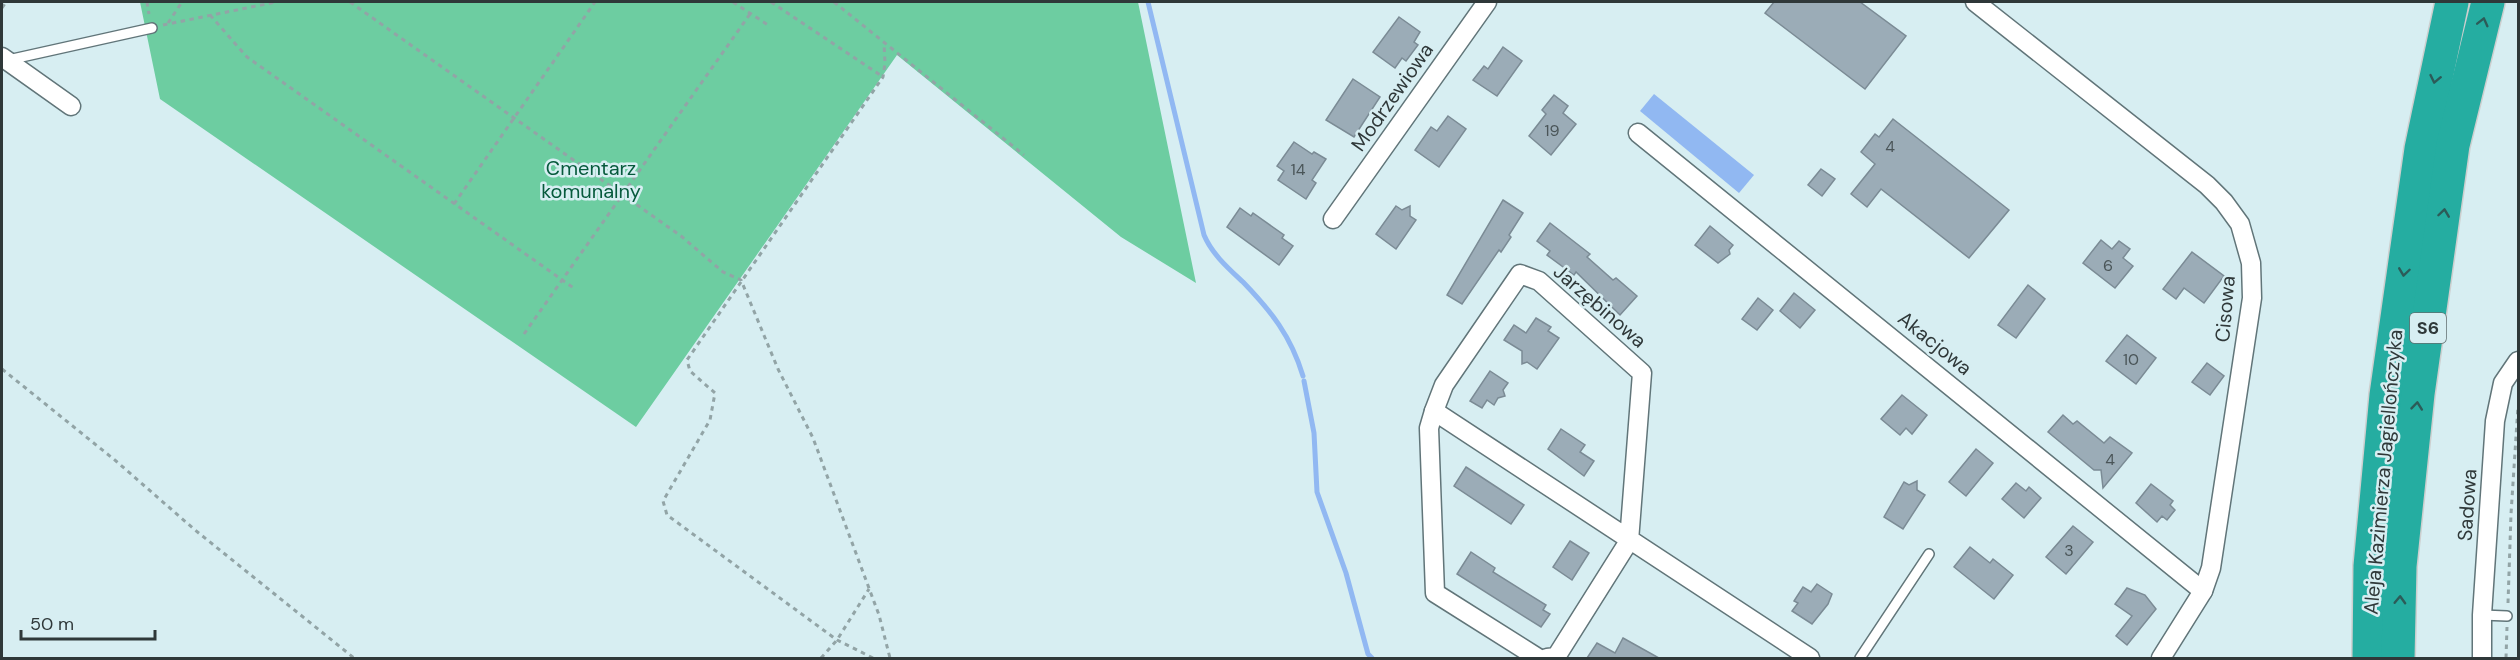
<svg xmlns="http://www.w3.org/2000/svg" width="2520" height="660" font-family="'DM Sans',sans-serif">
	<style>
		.green { fill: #6dcda1 }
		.water { fill: #91b8f2 }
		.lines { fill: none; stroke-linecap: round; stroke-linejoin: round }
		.stream { stroke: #91b8f2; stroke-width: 5 }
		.building { fill: #9bacb7; stroke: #7b8b95; stroke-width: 1.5 }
		.lane-casing { stroke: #617579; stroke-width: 12 }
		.street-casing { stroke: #617579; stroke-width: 21 }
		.highway-casing { stroke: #cdcfcf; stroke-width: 36 }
		.path { stroke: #92a4a6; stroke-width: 3; stroke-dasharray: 4.5 4.5; stroke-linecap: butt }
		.lane { stroke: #fff; stroke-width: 9 }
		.street { stroke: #fff; stroke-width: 18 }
		.highway { stroke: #25ada1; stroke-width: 33 }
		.oneway { stroke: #2c5b58 }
		.labels { text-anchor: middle; stroke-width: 5; stroke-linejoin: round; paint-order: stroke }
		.number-label { font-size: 16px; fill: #4a5558 }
		.shield { fill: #d7eef2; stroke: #616f70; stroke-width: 1.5 }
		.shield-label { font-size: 18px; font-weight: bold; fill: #2f3839 }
		.street-label { font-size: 20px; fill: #2f3839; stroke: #d7eef2 }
		.park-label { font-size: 20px; fill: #065a3c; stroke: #d7eef2 }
	</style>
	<rect width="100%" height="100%" fill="#d7eef2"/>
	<!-- green -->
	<polygon class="green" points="140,2 1138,2 1196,283 1121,237 897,55 636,427 160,99"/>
	<!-- water -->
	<polygon class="water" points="1654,94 1754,175 1739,193 1640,111"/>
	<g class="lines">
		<!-- stream -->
		<g class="stream">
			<path d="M1148 2 1204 235C1212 254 1228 268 1243 282 1271 311 1291 336 1303 376"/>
			<polyline points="1304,381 1314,433 1317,492 1346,573 1368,654 1372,658"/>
		</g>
	</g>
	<!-- building -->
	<g class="building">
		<polygon points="1774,2 1860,2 1906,36 1865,89 1765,13"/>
		<polygon points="1399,17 1420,32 1414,42 1418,45 1406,61 1402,58 1395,68 1373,52"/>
		<polygon points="1503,47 1522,61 1497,96 1473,80 1484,66 1488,69"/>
		<polygon points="1353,79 1380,97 1354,137 1326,120"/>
		<polygon points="1554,95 1568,106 1563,113 1576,124 1551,155 1529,136 1546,114 1542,110"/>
		<polygon points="1448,116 1466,129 1439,167 1415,150 1431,127 1437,131"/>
		<polygon points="1893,119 2009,210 1969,258 1881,189 1867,207 1851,194 1875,164 1861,152 1875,134 1879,137"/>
		<polygon points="1294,142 1312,154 1314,152 1326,159 1312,180 1316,183 1306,199 1278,180 1284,171 1277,166"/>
		<polygon points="1821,169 1835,179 1822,196 1808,185"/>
		<polygon points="1503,200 1523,213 1509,235 1511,237 1501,252 1499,250 1462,304 1447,295"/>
		<polygon points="1396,206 1402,210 1410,206 1410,216 1416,220 1396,249 1376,234"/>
		<polygon points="1240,208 1251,216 1253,213 1284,235 1282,238 1293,246 1279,265 1227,227"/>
		<polygon points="1550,223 1590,254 1587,257 1613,280 1616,278 1637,296 1620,315 1576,272 1574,275 1547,255 1550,251 1537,241"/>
		<polygon points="1710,226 1733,245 1729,250 1730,254 1718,263 1695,245"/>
		<polygon points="2101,240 2112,249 2119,241 2130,249 2123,258 2133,266 2115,288 2083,263"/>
		<polygon points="2192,252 2224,276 2204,303 2184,288 2176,299 2163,289"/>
		<polygon points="2028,285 2045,299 2016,338 1998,325"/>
		<polygon points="1794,293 1815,310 1800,328 1780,311"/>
		<polygon points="1758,298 1773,310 1757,330 1742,319"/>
		<polygon points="1536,318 1551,327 1548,331 1559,338 1537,369 1527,362 1522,364 1522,351 1504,340 1514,325 1526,333"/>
		<polygon points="2127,335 2156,358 2136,384 2106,361"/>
		<polygon points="2207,363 2224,376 2210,395 2192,382"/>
		<polygon points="1490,371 1508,383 1503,390 1505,396 1498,398 1494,405 1487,400 1482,408 1470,401"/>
		<polygon points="1902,395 1927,415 1912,434 1906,428 1900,435 1881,419"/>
		<polygon points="2063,415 2073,424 2077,421 2104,443 2110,437 2132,453 2103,488 2101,470 2094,470 2048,432"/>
		<polygon points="1561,429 1585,445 1580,452 1594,461 1584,476 1548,449"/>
		<polygon points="1976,449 1993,463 1966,496 1949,482"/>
		<polygon points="1466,467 1524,505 1511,524 1454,486"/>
		<polygon points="1917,481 1917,490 1925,495 1903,529 1884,517 1904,482 1909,485"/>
		<polygon points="2016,483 2026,491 2029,487 2041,498 2024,518 2002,499"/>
		<polygon points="2151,484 2173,501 2170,505 2175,510 2167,520 2162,516 2157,522 2136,503"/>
		<polygon points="2073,526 2093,542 2066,574 2046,557"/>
		<polygon points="1570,541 1589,553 1572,580 1553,567"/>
		<polygon points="1970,547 1990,563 1993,559 2013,575 1994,599 1954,567"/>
		<polygon points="1471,552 1495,568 1493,572 1546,605 1543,610 1550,614 1541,627 1457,574"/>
		<polygon points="1817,584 1832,594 1828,604 1812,624 1792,611 1798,603 1794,601 1803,587 1811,592"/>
		<polygon points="2127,588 2145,595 2156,609 2127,645 2116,636 2132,616 2115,604"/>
		<polygon points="1623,638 1659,658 1587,658 1597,643 1615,653"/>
	</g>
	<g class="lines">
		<defs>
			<g id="lane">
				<polyline points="8,60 152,28"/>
				<polyline points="2482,615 2507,616"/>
				<polyline points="1860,658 1929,554"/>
			</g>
			<g id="street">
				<polyline points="1975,2 2207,185 2224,202 2240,224 2251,263 2252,298 2211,568 2203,591 2161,658"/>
				<polyline points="2,57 71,106"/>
				<polyline points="1638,133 2203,591"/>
				<polyline points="1333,219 1487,2"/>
				<polyline points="1434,411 1429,428 1435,593 1538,658"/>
				<polyline points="1547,658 1556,657 1629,541 1642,373 1539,281 1520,274 1444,385 1434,411 1810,658"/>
				<polyline points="2482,658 2482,615 2495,421 2503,383 2518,361"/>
			</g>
			<g id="highway">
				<polyline points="2369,658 2370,566 2386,395 2421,149 2452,2"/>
				<polyline points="2398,658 2400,566 2418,394 2453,145 2488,2"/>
			</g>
		</defs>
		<!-- lane casing -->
		<use href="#lane" class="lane-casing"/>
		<!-- street casing -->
		<use href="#street" class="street-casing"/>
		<!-- highway casing -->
		<use href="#highway" class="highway-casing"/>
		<!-- path -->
		<g class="path">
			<polyline points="147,2 149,14"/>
			<polyline points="350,2 681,236 723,272 741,280 778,369 813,438 879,615 890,658"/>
			<polyline points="733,2 768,25"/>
			<polyline points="771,2 883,77"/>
			<polyline points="834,2 1024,155"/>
			<polyline points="2,8 6,2"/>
			<polyline points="210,15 247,57 575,289"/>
			<polyline points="168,23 182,2"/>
			<polyline points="163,25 276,2"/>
			<polyline points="454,204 595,2"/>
			<polyline points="524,334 750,14"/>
			<polyline points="2,369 116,461 195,530 354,658"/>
			<polyline points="2508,603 2511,514 2518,406"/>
			<polyline points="821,658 837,640 869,589"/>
			<polyline points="873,658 837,640 667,515 663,501 710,420 715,393 690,371 687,360 883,77 885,63 884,43"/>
			<polyline points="2506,658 2507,627"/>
		</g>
		<!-- lane -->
		<use href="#lane" class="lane"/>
		<!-- street -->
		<use href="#street" class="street"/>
		<!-- highway -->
		<use href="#highway" class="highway"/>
	</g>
	<!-- one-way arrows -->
	<defs><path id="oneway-chevron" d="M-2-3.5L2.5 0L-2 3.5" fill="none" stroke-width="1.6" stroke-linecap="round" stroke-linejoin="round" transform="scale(1.5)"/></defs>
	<g class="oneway">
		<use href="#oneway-chevron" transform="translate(2483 22) rotate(-76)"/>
		<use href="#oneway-chevron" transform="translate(2435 79) rotate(102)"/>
		<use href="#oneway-chevron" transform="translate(2444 213) rotate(-82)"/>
		<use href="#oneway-chevron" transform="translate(2404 272) rotate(98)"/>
		<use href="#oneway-chevron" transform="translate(2417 406) rotate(-84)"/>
		<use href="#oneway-chevron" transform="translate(2400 600) rotate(-88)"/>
	</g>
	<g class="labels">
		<!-- number labels -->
		<g class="number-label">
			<text x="1552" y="136">19</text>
			<text x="1890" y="152">4</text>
			<text x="1298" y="175">14</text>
			<text x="2108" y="271">6</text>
			<text x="2131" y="365">10</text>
			<text x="2110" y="465">4</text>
			<text x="2069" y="556">3</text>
		</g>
		<!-- shield labels -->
		<rect class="shield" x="2410" y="313" width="36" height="30" rx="4.5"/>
		<g class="shield-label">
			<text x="2428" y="334">S6</text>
		</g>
		<!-- street labels -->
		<g class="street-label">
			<text transform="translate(1392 97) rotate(-55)" y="7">Modrzewiowa</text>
			<text transform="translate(1600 306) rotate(41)" y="7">Jarzębinowa</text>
			<text transform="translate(2225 309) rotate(-85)" y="7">Cisowa</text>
			<text transform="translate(1935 343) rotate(39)" y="7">Akacjowa</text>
			<text transform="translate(2383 472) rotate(-85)" y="7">Aleja Kazimierza Jagiellończyka</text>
			<text transform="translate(2467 505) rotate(-86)" y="7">Sadowa</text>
		</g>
		<!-- park labels -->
		<g class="park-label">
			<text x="591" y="175">Cmentarz<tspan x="591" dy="23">komunalny</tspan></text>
		</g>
	</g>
	<!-- border -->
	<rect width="2520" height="660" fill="none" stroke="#2f3839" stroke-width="6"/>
	<!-- scale -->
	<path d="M21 630v9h134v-9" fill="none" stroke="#2f3839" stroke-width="3"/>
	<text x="30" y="630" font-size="18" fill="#2f3839" stroke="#d7eef2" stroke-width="4.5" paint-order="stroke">50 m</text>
</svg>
